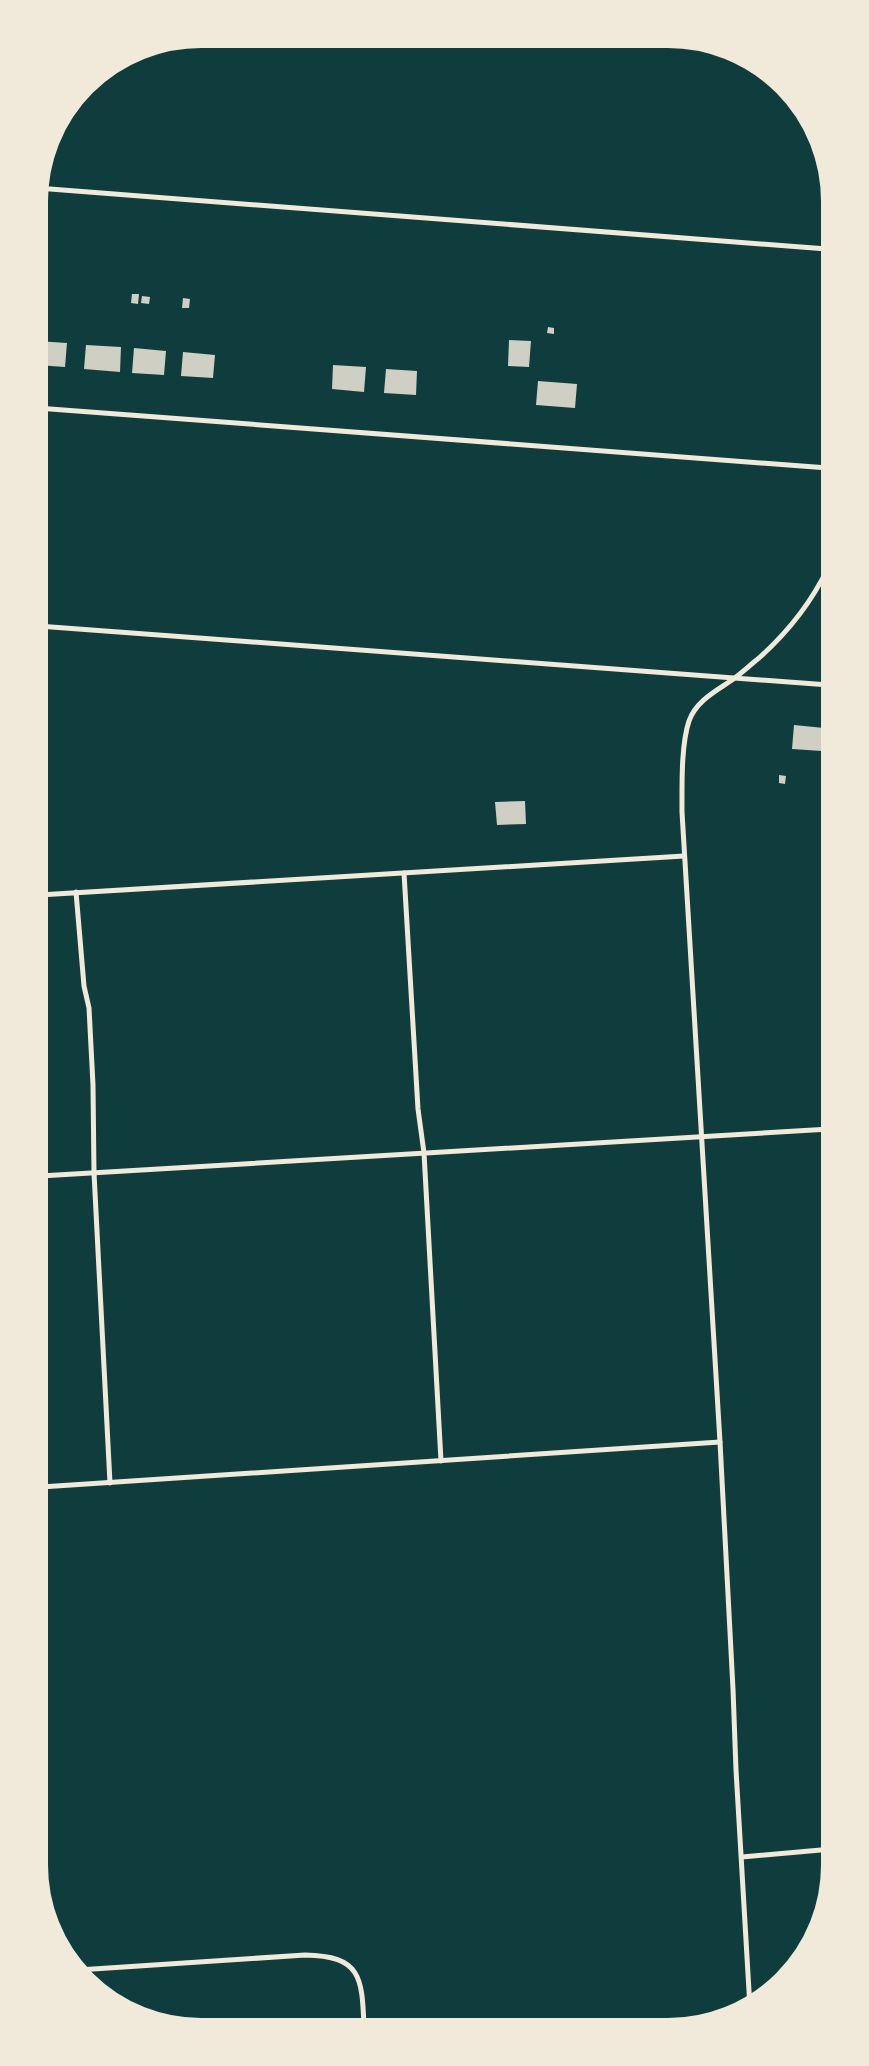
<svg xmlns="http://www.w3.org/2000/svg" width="869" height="2066" font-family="'IBM Plex Serif',serif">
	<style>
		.building { fill: #cfcfc3 }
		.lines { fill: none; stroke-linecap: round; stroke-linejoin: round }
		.minor { stroke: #f1e9da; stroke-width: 5 }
		.rim { fill: none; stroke: #f1e9da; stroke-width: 6 }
	</style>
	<rect width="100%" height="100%" fill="#0f3d3e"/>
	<!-- building -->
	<g class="building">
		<polygon points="132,294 139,294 138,304 131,303"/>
		<polygon points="142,296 150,297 149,304 141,303"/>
		<polygon points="183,298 190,299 189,308 182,308"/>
		<polygon points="548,327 554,328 554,334 547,333"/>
		<polygon points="509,340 531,341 529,367 508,366"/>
		<polygon points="37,341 67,343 65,367 37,365"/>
		<polygon points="86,345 121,347 120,372 84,369"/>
		<polygon points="134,348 166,351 164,375 132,373"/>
		<polygon points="183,352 215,355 213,378 181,376"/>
		<polygon points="333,365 366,367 364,392 332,389"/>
		<polygon points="386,369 417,371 416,395 384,393"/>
		<polygon points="538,381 577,384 575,408 536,405"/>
		<polygon points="794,725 824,728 822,751 792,749"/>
		<polygon points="779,775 786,776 785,784 779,783"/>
		<polygon points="525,801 526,824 497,825 495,802"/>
	</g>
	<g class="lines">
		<!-- minor -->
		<g class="minor">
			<polyline points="37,188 827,249"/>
			<polyline points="37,408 828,468"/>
			<polyline points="38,626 829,685"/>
			<polyline points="404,873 418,1109 424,1153 441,1461"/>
			<polyline points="76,892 84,986 89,1008 93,1085 94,1173 110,1483"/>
			<polyline points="39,895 684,856"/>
			<polyline points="40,1176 830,1129"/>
			<polyline points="41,1487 720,1442"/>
			<polyline points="742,1857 832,1849"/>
			<path d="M78 1970 305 1955C361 1956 362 1977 364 2026"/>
			<path d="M750 2008 736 1770 733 1689 720 1442 682 812C682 785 681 745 689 721 696 701 716 691 732 680 742 673 750 665 759 658 787 633 812 601 828 568"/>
		</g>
	</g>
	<!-- crop -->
	<path d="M0 0H869V2066H0ZM201 45H668A156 156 0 0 1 824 201V1865A156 156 0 0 1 668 2021H201A156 156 0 0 1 45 1865V201A156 156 0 0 1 201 45Z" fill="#f1e9da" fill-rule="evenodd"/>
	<path class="rim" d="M201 45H668A156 156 0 0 1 824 201V1865A156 156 0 0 1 668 2021H201A156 156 0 0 1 45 1865V201A156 156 0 0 1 201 45Z"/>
</svg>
